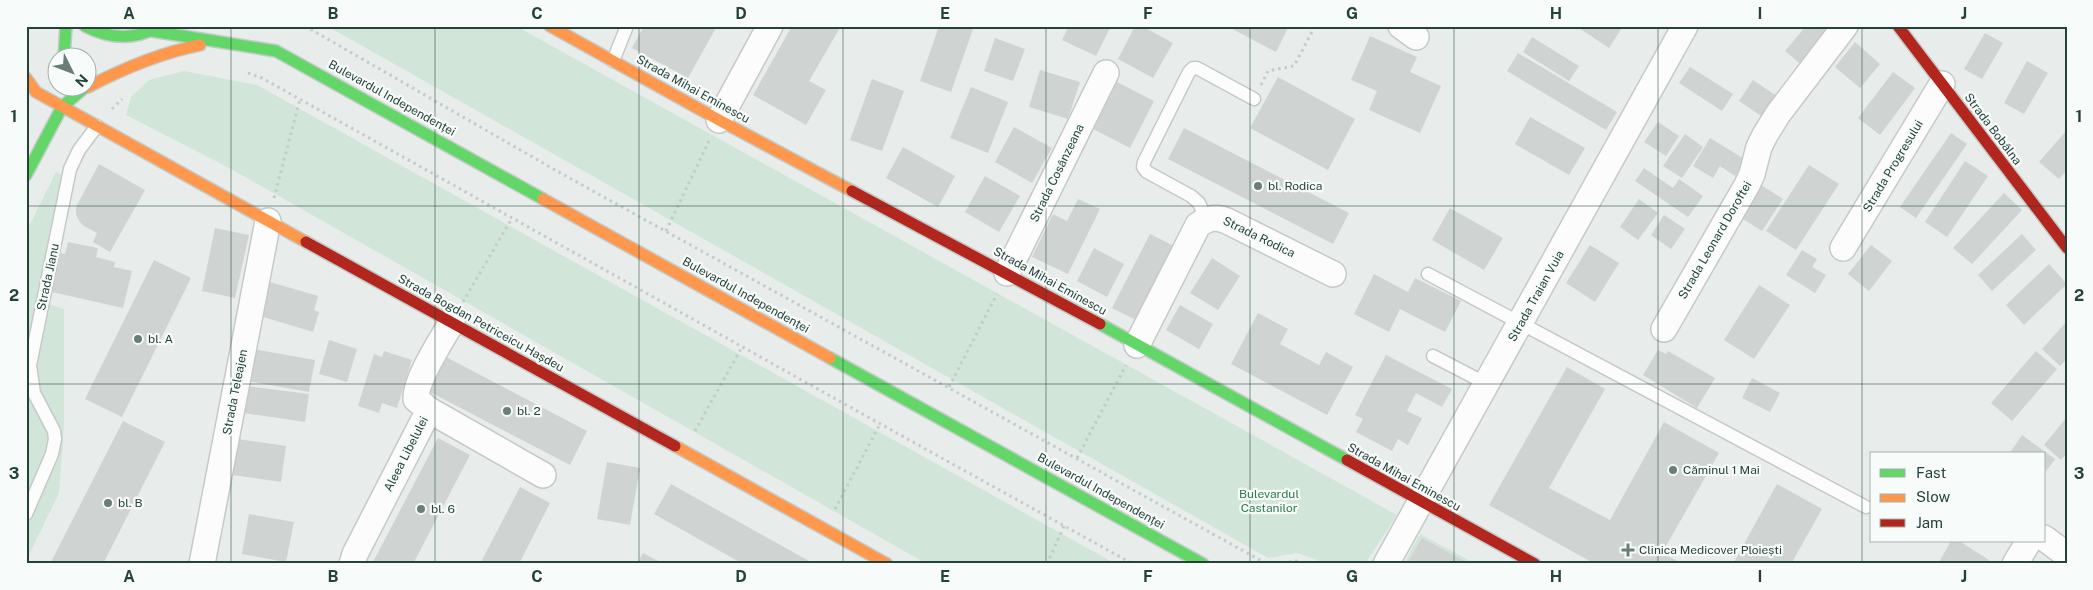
<svg xmlns="http://www.w3.org/2000/svg" width="2093" height="590" font-family="'Public Sans',sans-serif">
	<style>
		.green { fill: #d1e6d8 }
		.building { fill: #cfd4d2 }
		.lines { fill: none; stroke-linecap: round; stroke-linejoin: round }
		.lane-casing { stroke: #c5cac8; stroke-width: 15 }
		.street-casing { stroke: #c5cac8; stroke-width: 28 }
		.fast-casing { stroke: #c3cbc8; stroke-width: 14 }
		.slow-casing { stroke: #c3cbc8; stroke-width: 14 }
		.jam-casing { stroke: #c3cbc8; stroke-width: 14 }
		.path { stroke: #c3ccca; stroke-width: 3; stroke-dasharray: 2.5 4; stroke-linecap: butt }
		.lane { stroke: #fcfcfc; stroke-width: 12 }
		.street { stroke: #fcfcfc; stroke-width: 25 }
		.fast { stroke: #63d668; stroke-width: 11 }
		.slow { stroke: #ff974d; stroke-width: 11 }
		.jam { stroke: #b3261e; stroke-width: 11 }
		.grid { fill: none; stroke: #24423a; stroke-width: 1; stroke-opacity: 0.55 }
		.poi-dot { fill: #697e78; stroke: #f7fbf9; stroke-width: 2 }
		.labels { text-anchor: middle; stroke-width: 4.5; stroke-linejoin: round; paint-order: stroke }
		.street-label { font-size: 12px; fill: #24423a; stroke: #f7fbf9 }
		.poi-label { font-size: 12px; fill: #24423a; stroke: #f7fbf9; text-anchor: start }
		.park-label { font-size: 12px; fill: #2d7a4b; stroke: #f7fbf9 }
		.neatline { fill: none; stroke: #24423a; stroke-width: 2 }
		.grid-label { font-size: 16px; text-anchor: middle; font-weight: bold; fill: #24423a }
	</style>
	<rect width="100%" height="100%" fill="#e8edeb"/>
	<!-- green -->
	<g class="green">
		<polygon points="327,26 516,26 1397,515 1365,564 1328,564 1297,553 1268,558"/>
		<polygon points="184,71 257,85 1116,564 927,564 231,169 126,115 131,97 149,80"/>
		<polygon points="56,172 64,176 37,293 49,304 64,309 64,426 59,493 26,561 26,232"/>
		<polygon points="1420,534 1476,564 1404,564"/>
	</g>
	<!-- building -->
	<g class="building">
		<polygon points="644,26 717,26 688,78 632,48"/>
		<polygon points="792,26 841,26 809,81 826,90 806,125 753,95"/>
		<polygon points="939,26 965,26 973,29 951,92 920,81"/>
		<polygon points="1069,26 1111,26 1096,56 1062,40"/>
		<polygon points="1135,26 1142,26 1173,43 1153,78 1118,59"/>
		<polygon points="1227,26 1289,26 1276,52"/>
		<polygon points="1576,26 1623,26 1609,48"/>
		<polygon points="1806,26 1839,26 1804,67 1785,51"/>
		<polygon points="1985,33 2003,43 1982,79 1964,69"/>
		<polygon points="1370,36 1417,57 1410,72 1441,86 1420,133 1369,110 1377,91 1351,80"/>
		<polygon points="1532,37 1579,66 1569,81 1523,52"/>
		<polygon points="995,38 1025,49 1013,81 984,71"/>
		<polygon points="1855,42 1880,64 1860,88 1835,67"/>
		<polygon points="1518,53 1617,112 1606,130 1507,71"/>
		<polygon points="2027,61 2048,73 2024,114 2004,103"/>
		<polygon points="1690,67 1733,94 1722,111 1679,83"/>
		<polygon points="1040,70 1080,82 1068,119 1029,107"/>
		<polygon points="1893,72 1915,88 1880,135 1858,118"/>
		<polygon points="1278,77 1355,119 1328,170 1250,128"/>
		<polygon points="872,79 904,91 882,151 850,140"/>
		<polygon points="1753,80 1781,99 1767,120 1739,101"/>
		<polygon points="1117,82 1154,101 1130,148 1093,129"/>
		<polygon points="971,87 1008,102 988,153 950,138"/>
		<polygon points="1530,117 1585,148 1569,175 1515,144"/>
		<polygon points="1658,122 1679,136 1666,156 1644,142"/>
		<polygon points="1014,127 1052,148 1032,183 995,162"/>
		<polygon points="1184,128 1349,213 1333,244 1168,159"/>
		<polygon points="2067,130 2067,170 2059,179 2039,162"/>
		<polygon points="1951,133 1967,144 1916,218 1900,207"/>
		<polygon points="1685,134 1703,147 1682,178 1663,166"/>
		<polygon points="1710,138 1746,160 1735,176 1720,166 1713,178 1693,166"/>
		<polygon points="903,147 955,176 938,207 886,178"/>
		<polygon points="1965,161 1988,176 1947,237 1925,222"/>
		<polygon points="99,164 145,190 110,252 93,242 97,233 84,226 79,221 76,214 76,207"/>
		<polygon points="1809,165 1839,184 1796,250 1766,231"/>
		<polygon points="1644,168 1673,188 1679,179 1703,196 1688,217 1635,181"/>
		<polygon points="985,176 1020,196 999,232 965,212"/>
		<polygon points="1761,185 1783,199 1762,231 1740,217"/>
		<polygon points="2004,193 2022,210 1972,264 1953,248"/>
		<polygon points="1078,199 1100,209 1068,274 1032,257 1053,214 1067,221"/>
		<polygon points="1639,199 1658,213 1638,240 1620,227"/>
		<polygon points="1450,208 1503,238 1484,270 1432,240"/>
		<polygon points="1664,215 1685,229 1671,249 1651,235"/>
		<polygon points="215,228 249,235 235,298 202,291"/>
		<polygon points="1150,234 1176,247 1138,321 1112,308"/>
		<polygon points="2022,234 2036,250 1992,291 1978,275"/>
		<polygon points="68,242 98,248 96,257 115,262 114,267 132,271 123,308 52,292 61,253 65,254"/>
		<polygon points="1590,245 1619,263 1595,302 1566,283"/>
		<polygon points="1871,245 1892,261 1869,291 1848,274"/>
		<polygon points="1094,248 1124,264 1107,297 1077,281"/>
		<polygon points="1802,250 1817,259 1812,267 1826,275 1815,293 1786,275"/>
		<polygon points="1212,258 1240,276 1218,310 1190,293"/>
		<polygon points="154,260 191,278 122,417 85,399"/>
		<polygon points="2049,264 2067,284 2024,325 2006,305"/>
		<polygon points="1374,274 1408,292 1415,278 1461,301 1445,332 1400,309 1389,332 1354,314"/>
		<polygon points="270,282 318,296 314,310 319,312 313,332 260,316"/>
		<polygon points="1759,285 1790,305 1754,359 1724,340"/>
		<polygon points="1180,305 1213,324 1199,349 1166,330"/>
		<polygon points="1258,313 1288,329 1280,344 1319,365 1326,352 1353,367 1327,415 1231,364"/>
		<polygon points="2067,321 2067,359 2060,366 2042,349"/>
		<polygon points="329,340 357,349 347,382 319,374"/>
		<polygon points="252,349 315,360 309,392 247,381"/>
		<polygon points="1658,350 1666,354 1668,351 1715,378 1697,408 1643,375"/>
		<polygon points="384,351 412,360 397,408 382,403 379,413 358,406 374,354 382,357"/>
		<polygon points="2036,351 2057,369 2012,421 1991,403"/>
		<polygon points="1386,355 1452,389 1442,407 1416,393 1407,411 1422,418 1408,445 1398,439 1392,451 1356,432 1363,419 1355,415"/>
		<polygon points="444,356 587,431 570,465 426,390"/>
		<polygon points="1567,367 1605,389 1549,488 1610,520 1664,422 1719,453 1662,553 1683,564 1595,564 1489,505"/>
		<polygon points="1752,378 1780,393 1770,412 1742,398"/>
		<polygon points="246,386 309,394 305,422 243,413"/>
		<polygon points="2067,417 2067,453 2061,460 2044,445"/>
		<polygon points="123,421 165,442 103,564 50,564"/>
		<polygon points="2022,435 2055,459 2044,474 2044,454 2009,454"/>
		<polygon points="438,438 470,455 413,564 372,564"/>
		<polygon points="238,439 286,446 281,482 233,475"/>
		<polygon points="607,462 640,468 630,525 597,519"/>
		<polygon points="671,484 809,561 808,564 743,564 654,514"/>
		<polygon points="1777,484 1822,509 1791,564 1733,564"/>
		<polygon points="520,487 550,503 519,564 480,564"/>
		<polygon points="249,514 294,522 286,562 242,554"/>
		<polygon points="1422,538 1470,564 1407,564"/>
		<polygon points="1951,541 1959,541 1989,560 1987,564 1938,564"/>
		<polygon points="643,553 664,564 637,564"/>
	</g>
	<g class="lines">
		<defs>
			<g id="lane">
				<polyline points="613,61 627,26"/>
				<polyline points="1206,219 1199,203 1191,196 1147,172 1143,167 1144,162 1189,72 1193,68 1197,68 1254,99"/>
				<polyline points="1428,274 1866,507"/>
				<polyline points="1433,356 1487,384"/>
				<polyline points="26,514 52,454 55,439 54,431 34,393 30,365 70,169 79,150 97,126"/>
			</g>
			<g id="street">
				<polyline points="1401,26 1416,37"/>
				<polyline points="719,120 770,26"/>
				<polyline points="1843,248 1942,84"/>
				<polyline points="1007,273 1106,73"/>
				<polyline points="1664,329 1747,185 1752,174 1759,147 1765,135 1778,114 1845,26"/>
				<path d="M1137 345 1198 225C1208 218 1216 216 1227 221L1333 274"/>
				<polyline points="429,410 543,475"/>
				<polyline points="2044,538 2067,555"/>
				<polyline points="202,564 268,221"/>
				<path d="M352 564 355 554 429 410 416 399C415 380 441 341 452 322"/>
				<polyline points="1386,564 1685,26"/>
				<polyline points="2015,564 2029,541"/>
			</g>
			<g id="fast">
				<path d="M85 26C110 39 134 41 159 26"/>
				<polyline points="152,31 276,51 543,199"/>
				<polyline points="64,58 66,26"/>
				<polyline points="26,175 62,107 84,88"/>
				<polyline points="1100,324 1347,460"/>
				<polyline points="830,358 1203,564"/>
			</g>
			<g id="slow">
				<polyline points="550,26 719,120 852,191"/>
				<polyline points="26,78 36,92 306,242"/>
				<path d="M88 87C124 68 160 53 200 45"/>
				<polyline points="543,199 830,358"/>
				<polyline points="675,446 887,564"/>
			</g>
			<g id="jam">
				<polyline points="1898,26 2067,248"/>
				<polyline points="852,191 1100,324"/>
				<polyline points="306,242 675,446"/>
				<polyline points="1347,460 1535,564"/>
			</g>
		</defs>
		<!-- lane casing -->
		<use href="#lane" class="lane-casing"/>
		<!-- street casing -->
		<use href="#street" class="street-casing"/>
		<!-- fast casing -->
		<use href="#fast" class="fast-casing"/>
		<!-- slow casing -->
		<use href="#slow" class="slow-casing"/>
		<!-- jam casing -->
		<use href="#jam" class="jam-casing"/>
		<!-- path -->
		<g class="path">
			<polyline points="305,26 555,170 1267,564"/>
			<polyline points="248,73 262,78 866,416 1133,564"/>
			<polyline points="1261,85 1268,71 1294,66 1315,26"/>
			<polyline points="112,109 122,99"/>
			<polyline points="274,198 300,99"/>
			<polyline points="666,231 709,141"/>
			<polyline points="463,302 512,218"/>
			<polyline points="949,387 997,294"/>
			<polyline points="695,431 742,347"/>
			<polyline points="1077,458 1126,365"/>
			<polyline points="835,509 880,424"/>
			<polyline points="1047,564 1064,526"/>
			<polyline points="1276,564 1296,561 1305,564"/>
		</g>
		<!-- lane -->
		<use href="#lane" class="lane"/>
		<!-- street -->
		<use href="#street" class="street"/>
		<!-- fast -->
		<use href="#fast" class="fast"/>
		<!-- slow -->
		<use href="#slow" class="slow"/>
		<!-- jam -->
		<use href="#jam" class="jam"/>
	</g>
	<!-- grid -->
	<path class="grid" d="M231 26V564M435 26V564M639 26V564M843 26V564M1046 26V564M1250 26V564M1454 26V564M1658 26V564M1862 26V564M26 206H2067M26 384H2067"/>
	<!-- markers -->
	<g class="poi-dot">
		<circle cx="1258" cy="186" r="5"/>
		<circle cx="138" cy="339" r="5"/>
		<circle cx="507" cy="411" r="5"/>
		<circle cx="1673" cy="470" r="5"/>
		<circle cx="108" cy="503" r="5"/>
		<circle cx="421" cy="509" r="5"/>
		<path d="M1625.5 542.5h5v5h5v5h-5v5h-5v-5h-5v-5h5z"/>
	</g>
	<g class="labels">
		<!-- street labels -->
		<g class="street-label">
			<text transform="translate(693 89) rotate(29)" y="4">Strada Mihai Eminescu</text>
			<text transform="translate(392 98) rotate(29)" y="4">Bulevardul Independenței</text>
			<text transform="translate(1993 129) rotate(53)" y="4">Strada Bobâlna</text>
			<text transform="translate(1893 166) rotate(-59)" y="4">Strada Progresului</text>
			<text transform="translate(1057 173) rotate(-64)" y="4">Strada Cosânzeana</text>
			<text transform="translate(1259 237) rotate(26)" y="4">Strada Rodica</text>
			<text transform="translate(1715 240) rotate(-60)" y="4">Strada Leonard Doroftei</text>
			<text transform="translate(48 277) rotate(-78)" y="4">Strada Jianu</text>
			<text transform="translate(1050 281) rotate(29)" y="4">Strada Mihai Eminescu</text>
			<text transform="translate(746 295) rotate(29)" y="4">Bulevardul Independenței</text>
			<text transform="translate(1536 296) rotate(-61)" y="4">Strada Traian Vuia</text>
			<text transform="translate(481 323) rotate(29)" y="4">Strada Bogdan Petriceicu Hașdeu</text>
			<text transform="translate(235 392) rotate(-79)" y="4">Strada Teleajen</text>
			<text transform="translate(406 454) rotate(-63)" y="4">Aleea Libelulei</text>
			<text transform="translate(1404 477) rotate(29)" y="4">Strada Mihai Eminescu</text>
			<text transform="translate(1101 491) rotate(29)" y="4">Bulevardul Independenței</text>
		</g>
		<!-- poi labels -->
		<g class="poi-label">
			<text x="1268" y="190">bl. Rodica</text>
			<text x="148" y="343">bl. A</text>
			<text x="517" y="415">bl. 2</text>
			<text x="1683" y="474">Căminul 1 Mai</text>
			<text x="118" y="507">bl. B</text>
			<text x="431" y="513">bl. 6</text>
			<text x="1639" y="554">Clinica Medicover Ploiești</text>
		</g>
		<!-- park labels -->
		<g class="park-label">
			<text x="1269" y="498">Bulevardul<tspan x="1269" dy="14">Castanilor</tspan></text>
		</g>
	</g>
	<!-- border -->
	<rect width="2093" height="590" fill="none" stroke="#f7fbf9" stroke-width="55"/>
	<!-- legend -->
	<rect x="1870" y="452" width="175" height="90" fill="#f7fbf9" stroke="#a3b1ad"/>
	<rect x="1880" y="469" width="25" height="8" fill="#63d668" stroke="#a3b1ad"/>
	<text x="1916" y="478" font-size="15" fill="#24423a">Fast</text>
	<rect x="1880" y="494" width="25" height="8" fill="#ff974d" stroke="#a3b1ad"/>
	<text x="1916" y="502" font-size="15" fill="#24423a">Slow</text>
	<rect x="1880" y="519" width="25" height="8" fill="#b3261e" stroke="#a3b1ad"/>
	<text x="1916" y="528" font-size="15" fill="#24423a">Jam</text>
	<!-- north arrow -->
	<g transform="translate(72 72) rotate(132)"><circle r="24" fill="#f7fbf9" stroke="#a3b1ad"/>
	<path d="M0-4L9 19L0 12L-9 19Z" fill="#697e78"/>
	<text y="-8" font-size="14" font-weight="bold" text-anchor="middle" fill="#24423a">N</text>
	</g>
	<rect x="28" y="28" width="2038" height="534" class="neatline"/>
	<g class="grid-label">
		<text x="129" y="19">A</text>
		<text x="333" y="19">B</text>
		<text x="537" y="19">C</text>
		<text x="741" y="19">D</text>
		<text x="945" y="19">E</text>
		<text x="1148" y="19">F</text>
		<text x="1352" y="19">G</text>
		<text x="1556" y="19">H</text>
		<text x="1760" y="19">I</text>
		<text x="1964" y="19">J</text>
		<text x="14" y="122">1</text>
		<text x="2079" y="122">1</text>
		<text x="14" y="301">2</text>
		<text x="2079" y="301">2</text>
		<text x="14" y="479">3</text>
		<text x="2079" y="479">3</text>
		<text x="129" y="582">A</text>
		<text x="333" y="582">B</text>
		<text x="537" y="582">C</text>
		<text x="741" y="582">D</text>
		<text x="945" y="582">E</text>
		<text x="1148" y="582">F</text>
		<text x="1352" y="582">G</text>
		<text x="1556" y="582">H</text>
		<text x="1760" y="582">I</text>
		<text x="1964" y="582">J</text>
	</g>
</svg>
